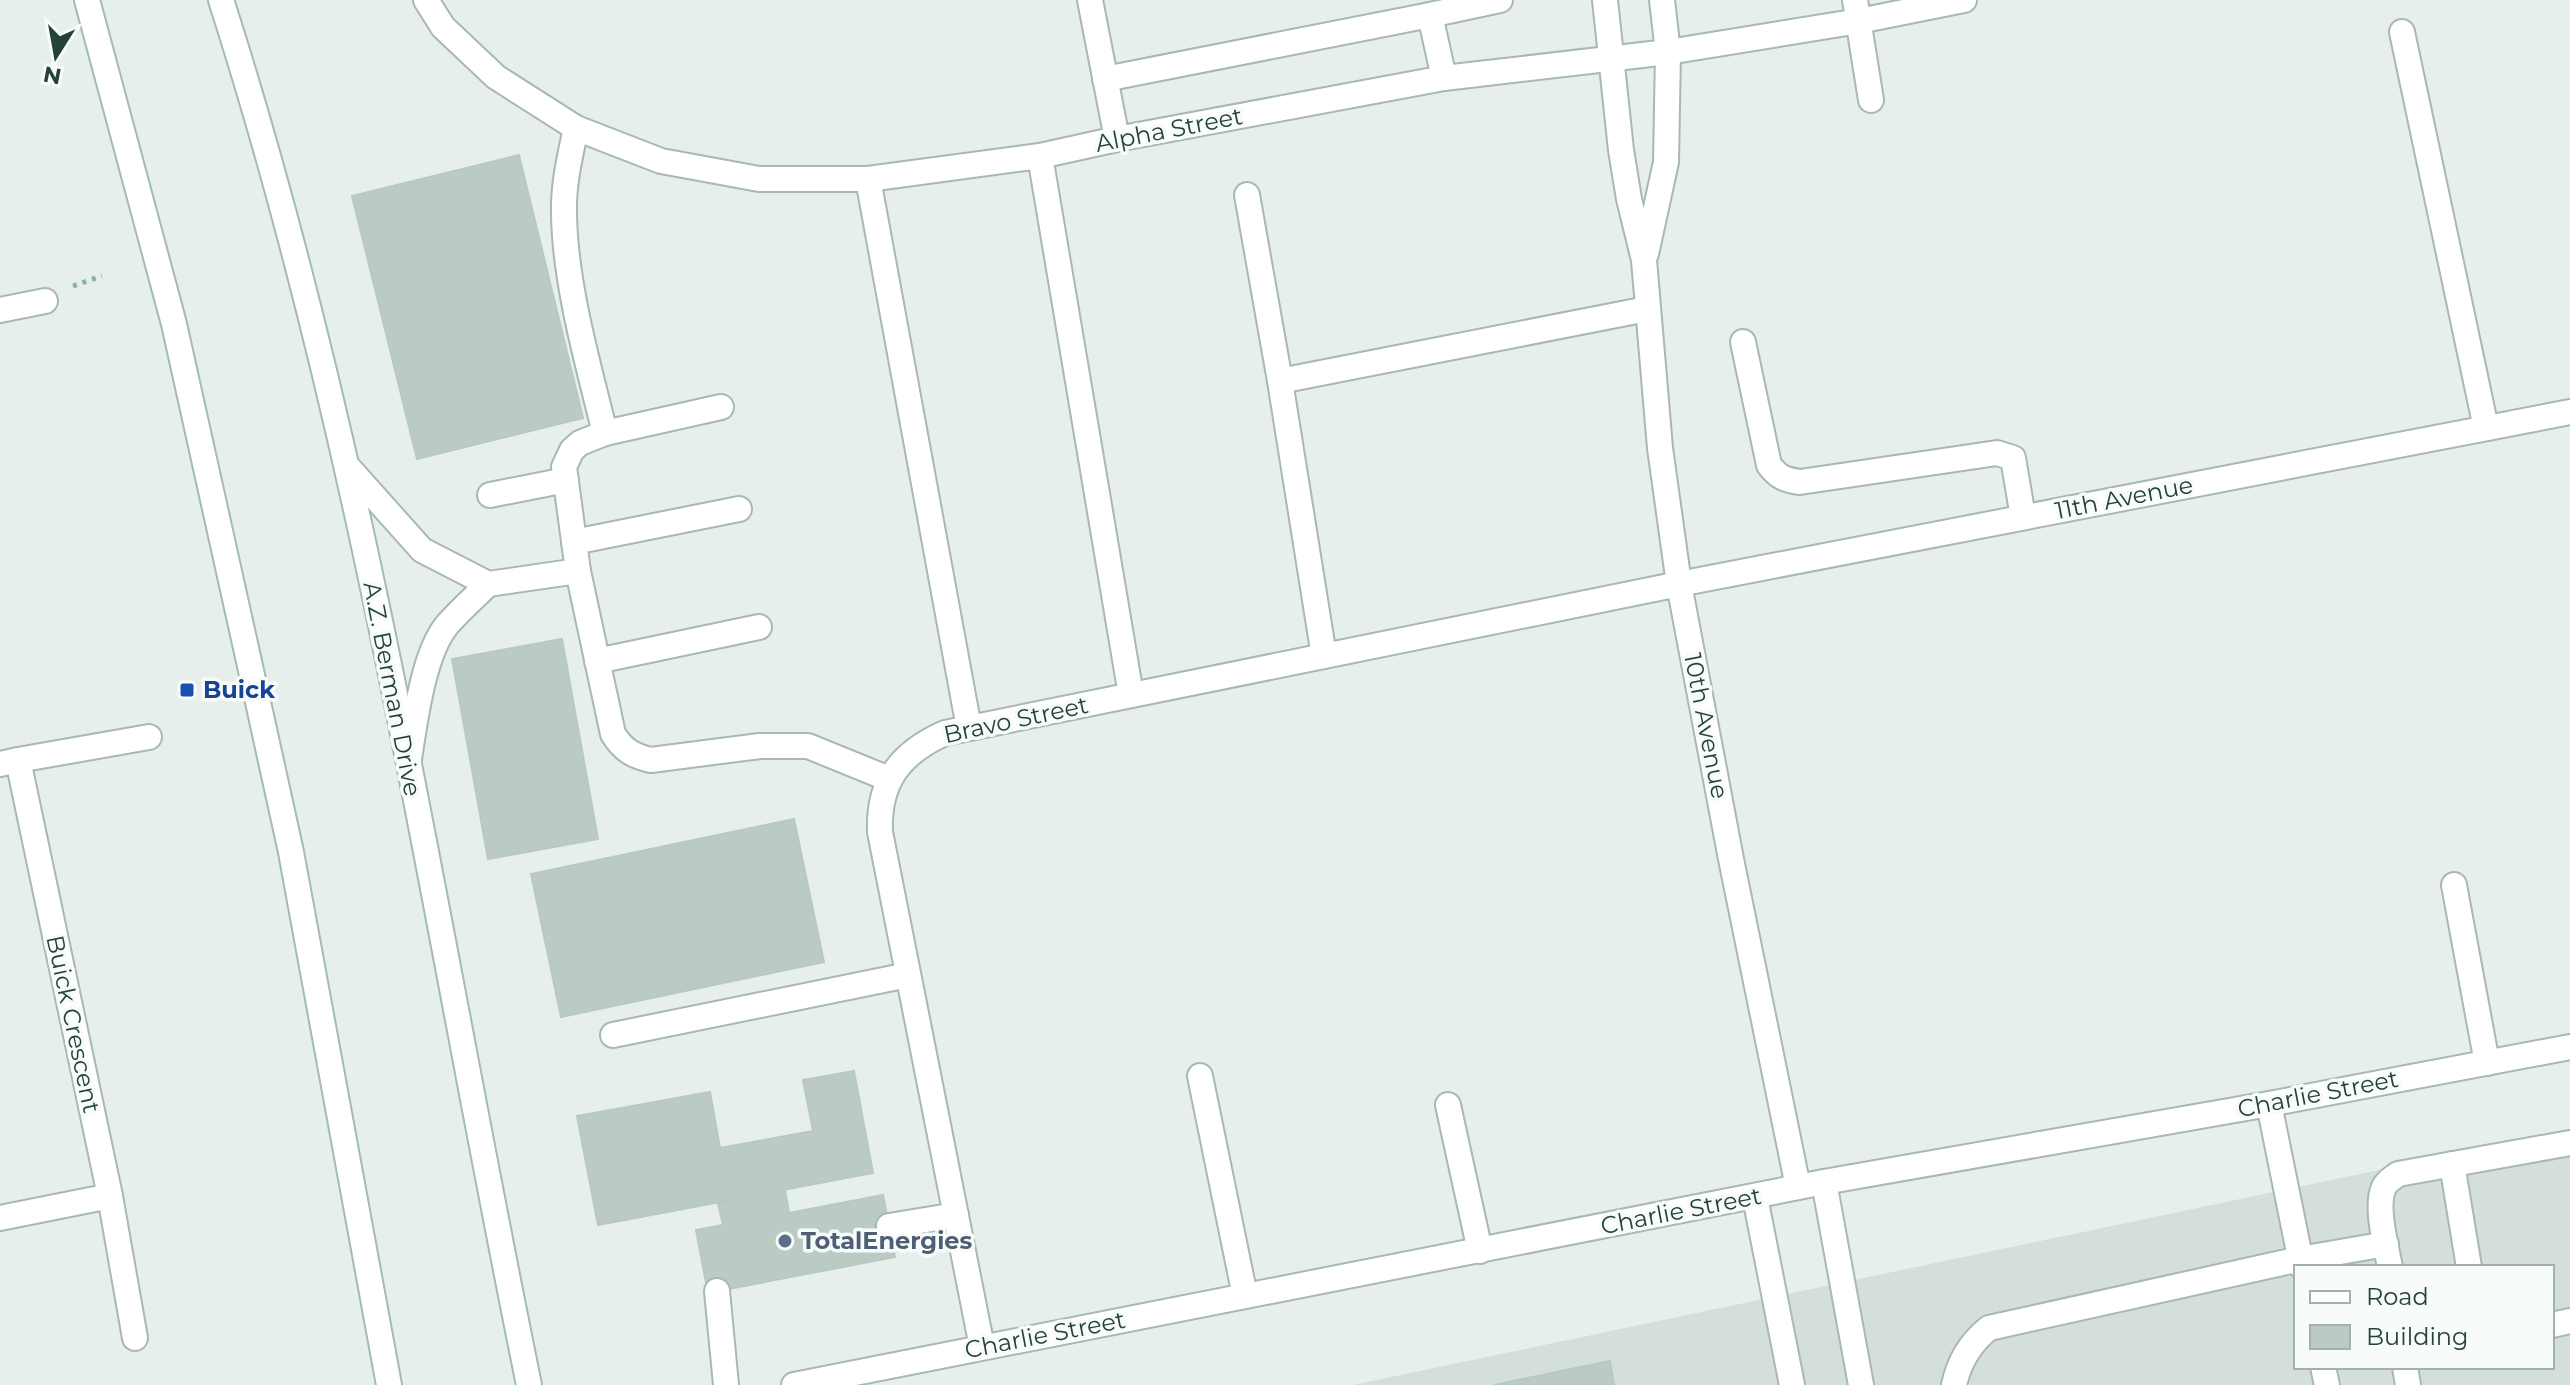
<svg xmlns="http://www.w3.org/2000/svg" width="2570" height="1385" font-family="Montserrat,sans-serif">
	<style>
		.built { fill: #d4dfda; fill-rule: evenodd }
		.building { fill: #bbcac4; stroke: #b8c9c2; stroke-width: 2 }
		.lines { fill: none; stroke-linecap: round; stroke-linejoin: round }
		.lane-casing { stroke: #a8b8b2; stroke-width: 28 }
		.street-casing { stroke: #a8b8b2; stroke-width: 28 }
		.secondary-casing { stroke: #a4bbb3; stroke-width: 28 }
		.path { stroke: #86b3a5; stroke-width: 5; stroke-dasharray: 4 6; stroke-linecap: butt }
		.lane { stroke: #fff; stroke-width: 24 }
		.street { stroke: #fff; stroke-width: 24 }
		.secondary { stroke: #fff; stroke-width: 24 }
		.transit-dot { fill: #1a4fb4; stroke: #f7fbf9; stroke-width: 3 }
		.service-dot { fill: #5c6f8a; stroke: #f7fbf9; stroke-width: 3 }
		.labels { text-anchor: middle; stroke-width: 7; stroke-linejoin: round; paint-order: stroke }
		.street-label { font-size: 24px; fill: #24423a; stroke: #f7fbf9 }
		.transit-label { font-size: 24px; font-weight: bold; fill: #164399; stroke: #f7fbf9; text-anchor: start }
		.service-label { font-size: 24px; font-weight: bold; fill: #4e5e75; stroke: #f7fbf9; text-anchor: start }
	</style>
	<rect width="100%" height="100%" fill="#e6efeb"/>
	<!-- built -->
	<path class="built" d="M2570 1130V1385H1353ZM2296 1267H2552V1367H2296Z"/>
	<!-- building -->
	<g class="building">
		<polygon points="519,155 583,418 417,459 352,196"/>
		<polygon points="562,639 598,839 488,859 452,659"/>
		<polygon points="794,819 824,962 561,1017 531,874"/>
		<polygon points="854,1071 873,1173 598,1225 577,1116 710,1092 720,1148 813,1131 803,1080"/>
		<polygon points="785,1190 789,1213 883,1195 895,1257 708,1293 696,1230 723,1225 718,1203"/>
		<polygon points="1610,1361 1614,1385 1494,1385"/>
	</g>
	<g class="lines">
		<defs>
			<g id="lane">
				<polyline points="426,0 443,27 496,77 576,128 661,161 759,179 868,179 1040,156 1117,139 1444,78 1668,52 1859,21 1964,0"/>
				<polyline points="1090,0 1117,139"/>
				<polyline points="1605,0 1621,150 1629,199 1644,260 1660,448 1679,584 1731,859 1798,1187"/>
				<polyline points="1855,0 1871,100"/>
				<polyline points="1430,15 1500,0"/>
				<polyline points="2402,32 2486,428"/>
				<polyline points="1105,79 1430,15 1444,78"/>
				<path d="M576 128C570 156 563 185 564 214 565 284 588 364 605 433"/>
				<polyline points="1040,156 1131,695"/>
				<polyline points="868,179 969,728"/>
				<polyline points="1247,195 1280,381 1324,656"/>
				<polyline points="1646,254 1666,162 1668,52 1662,0"/>
				<path d="M1743 342 1769 465C1778 477 1785 480 1800 482L1997 453 2013 458 2023 517"/>
				<polyline points="1280,381 1647,309"/>
				<path d="M721 407 605 433 580 443 572 450 564 467 578 571 613 734C623 750 633 756 651 760L760 746H808L889 779"/>
				<polyline points="347,466 422,550 488,584 578,571"/>
				<polyline points="490,495 566,480"/>
				<polyline points="574,542 739,509"/>
				<polyline points="597,661 759,627"/>
				<path d="M409 759C415 722 423 654 447 625 459 611 474 598 488 584"/>
				<polyline points="2454,885 2487,1063"/>
				<polyline points="613,1035 908,975"/>
				<polyline points="1200,1076 1245,1296"/>
				<polyline points="2269,1104 2302,1267"/>
				<polyline points="1448,1105 1480,1251"/>
				<polyline points="2452,1164 2469,1267"/>
				<polyline points="1824,1182 1861,1385"/>
				<polyline points="1755,1197 1792,1385"/>
				<polyline points="889,1226 956,1215"/>
				<path d="M2390 1267C2386 1246 2375 1206 2384 1187 2387 1181 2393 1178 2398 1174L2570 1143"/>
				<polyline points="717,1291 726,1385"/>
				<polyline points="2552,1325 2570,1321"/>
				<path d="M982 1347 880 832C878 782 900 753 945 733L1679 584 2570 412"/>
				<polyline points="2323,1367 2327,1385"/>
				<polyline points="2405,1367 2408,1385"/>
				<polyline points="794,1385 1824,1182 2269,1104 2570,1047"/>
				<path d="M1954 1385C1959 1362 1970 1343 1989 1328L2300 1259 2386 1244"/>
			</g>
			<g id="street">
				<polyline points="0,310 45,301"/>
				<polyline points="18,760 149,737"/>
				<polyline points="0,764 18,760 110,1196 0,1218"/>
				<polyline points="110,1196 135,1338"/>
			</g>
			<g id="secondary">
				<polyline points="87,0 174,324 258,702 291,852 389,1385"/>
				<path d="M221 0C366 451 434 922 529 1385"/>
			</g>
		</defs>
		<!-- lane casing -->
		<use href="#lane" class="lane-casing"/>
		<!-- street casing -->
		<use href="#street" class="street-casing"/>
		<!-- secondary casing -->
		<use href="#secondary" class="secondary-casing"/>
		<!-- path -->
		<polyline class="path" points="73,286 102,276"/>
		<!-- lane -->
		<use href="#lane" class="lane"/>
		<!-- street -->
		<use href="#street" class="street"/>
		<!-- secondary -->
		<use href="#secondary" class="secondary"/>
	</g>
	<!-- markers -->
	<rect class="transit-dot" x="179" y="682" width="16" height="16" rx="4"/>
	<circle class="service-dot" cx="785" cy="1241" r="8"/>
	<g class="labels">
		<!-- street labels -->
		<g class="street-label">
			<text transform="translate(1169 130) rotate(-11)" y="8">Alpha Street</text>
			<text transform="translate(2124 498) rotate(-11)" y="8">11th Avenue</text>
			<text transform="translate(392 689) rotate(79)" y="8">A.Z. Berman Drive</text>
			<text transform="translate(1016 720) rotate(-12)" y="8">Bravo Street</text>
			<text transform="translate(1706 726) rotate(79)" y="8">10th Avenue</text>
			<text transform="translate(73 1024) rotate(78)" y="8">Buick Crescent</text>
			<text transform="translate(2318 1094) rotate(-11)" y="8">Charlie Street</text>
			<text transform="translate(1681 1211) rotate(-11)" y="8">Charlie Street</text>
			<text transform="translate(1045 1335) rotate(-11)" y="8">Charlie Street</text>
		</g>
		<!-- transit labels -->
		<g class="transit-label">
			<text x="203" y="698">Buick</text>
		</g>
		<!-- service labels -->
		<g class="service-label">
			<text x="801" y="1249">TotalEnergies</text>
		</g>
	</g>
	<!-- legend -->
	<rect x="2294" y="1265" width="260" height="104" fill="#f7fbf9" stroke="#a3b1ad" stroke-width="2"/>
	<rect x="2310" y="1291" width="40" height="12" fill="#ffffff" stroke="#a3b1ad" stroke-width="2"/>
	<text x="2366" y="1305" font-size="24" fill="#24423a">Road</text>
	<rect x="2310" y="1325" width="40" height="24" fill="#bbcac4" stroke="#a3b1ad" stroke-width="2"/>
	<text x="2366" y="1345" font-size="24" fill="#24423a">Building</text>
	<!-- north arrow -->
	<g transform="translate(56 56) rotate(191)" stroke="#f7fbf9" stroke-width="6" paint-order="stroke">
	<path d="M0-6L14 30L0 20L-14 30Z" fill="#24423a"/>
	<text y="-12" font-size="22" font-weight="bold" text-anchor="middle" fill="#24423a">N</text>
	</g>
</svg>
